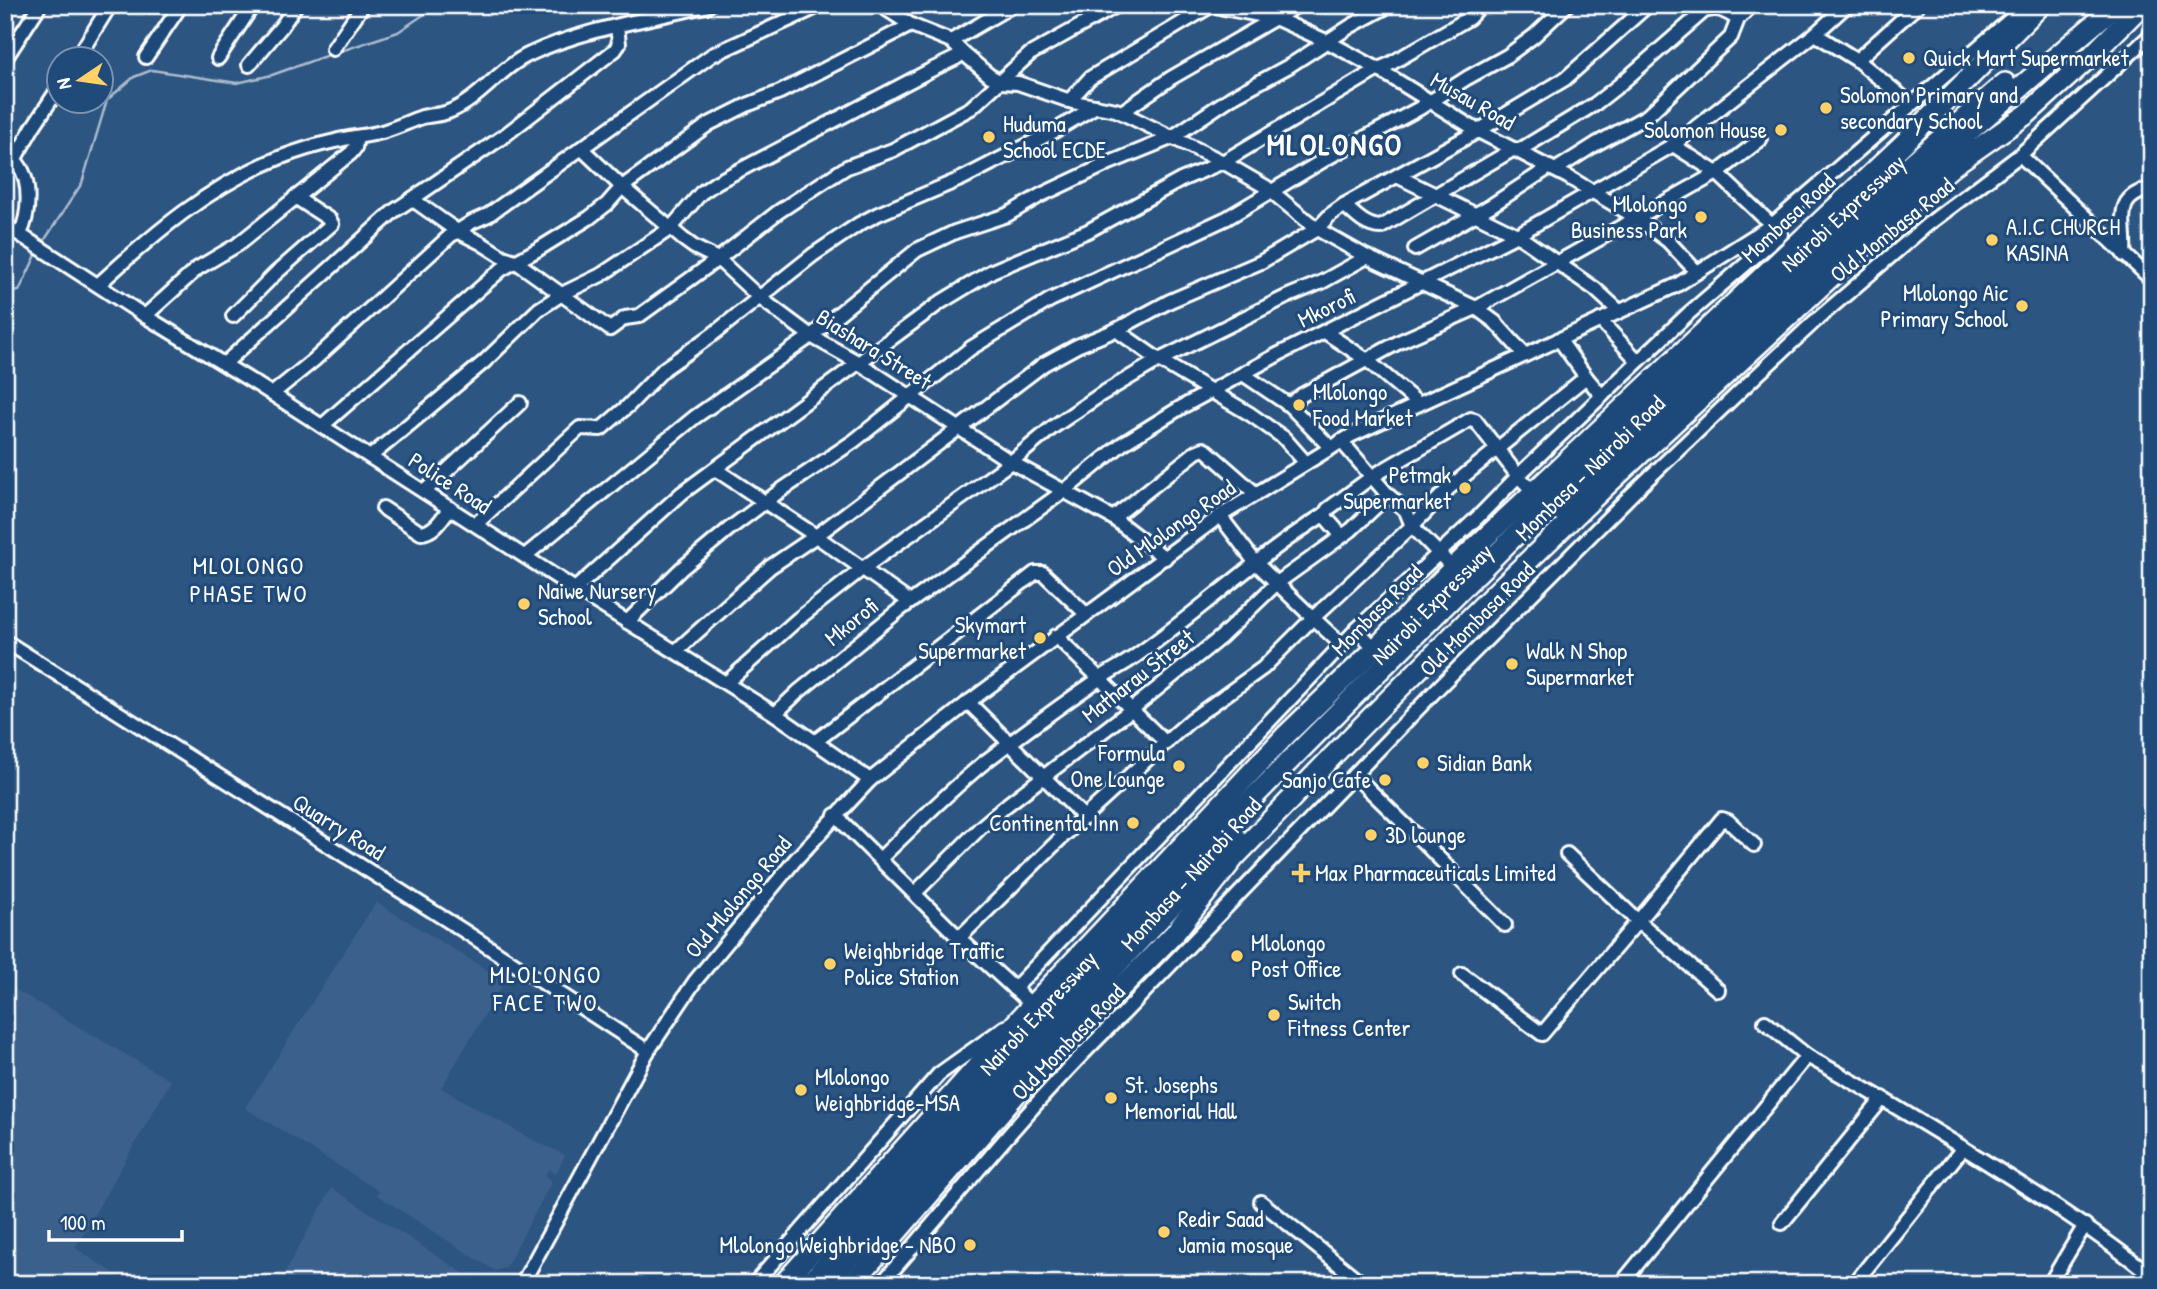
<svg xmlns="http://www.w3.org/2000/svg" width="2157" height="1289" font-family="'Patrick Hand',sans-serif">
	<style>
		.built { fill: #3b618b }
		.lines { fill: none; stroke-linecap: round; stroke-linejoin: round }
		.stream { stroke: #acbcce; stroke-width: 2.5 }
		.minor-casing { stroke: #fff; stroke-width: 18 }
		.highway-casing { stroke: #fff; stroke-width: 24 }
		.minor { stroke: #1f4a7a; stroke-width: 12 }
		.highway { stroke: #1f4a7a; stroke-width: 19 }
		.poi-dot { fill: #ffd166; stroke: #1f4a7a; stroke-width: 2.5 }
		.labels { text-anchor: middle; stroke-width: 6; stroke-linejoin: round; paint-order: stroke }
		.poi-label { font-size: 23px; fill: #fff; stroke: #1f4a7a; text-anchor: start }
		.street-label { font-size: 23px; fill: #fff; stroke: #1f4a7a }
		.neighbourhood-label { font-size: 24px; letter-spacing: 2px; fill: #fff; stroke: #1f4a7a }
		.district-label { font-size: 30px; font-weight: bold; letter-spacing: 2px; fill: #fff; stroke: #1f4a7a }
	</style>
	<rect width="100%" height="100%" fill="#2c5582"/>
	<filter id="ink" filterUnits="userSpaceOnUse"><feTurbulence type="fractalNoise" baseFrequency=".0143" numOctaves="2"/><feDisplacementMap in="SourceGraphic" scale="14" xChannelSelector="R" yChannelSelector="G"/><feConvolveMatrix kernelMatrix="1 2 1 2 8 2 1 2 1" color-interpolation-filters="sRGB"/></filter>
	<g filter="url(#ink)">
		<!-- built -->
		<g class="built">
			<polygon points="376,902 505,981 441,1088 531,1139 565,1155 556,1174 549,1169 545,1175 552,1181 506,1267 495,1271 377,1195 379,1191 245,1108"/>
			<polygon points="6,984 171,1081 75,1248 131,1284 5,1284"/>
			<polygon points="332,1188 480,1284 278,1284"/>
		</g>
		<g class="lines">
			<!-- stream -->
			<g class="stream">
				<polyline points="338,52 398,32 438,5"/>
				<polyline points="42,244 82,183 107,100 134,77 152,70 237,83 272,75 331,54"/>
				<polyline points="5,293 19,291 37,253"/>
			</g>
			<defs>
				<g id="minor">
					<polyline points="880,5 911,25 951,41 963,53"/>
					<polyline points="1208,5 1275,18 1328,42 1378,69 1478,131 1568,177 1637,218 1668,241 1697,272"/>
					<polyline points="1815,34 1857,60 1911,104"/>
					<polyline points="951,41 1013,5"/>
					<polyline points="333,49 363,5"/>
					<polyline points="146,57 181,5"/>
					<polyline points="218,58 253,5"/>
					<polyline points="5,59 40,5"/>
					<polyline points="76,60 110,5"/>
					<polyline points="1857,60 1918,5"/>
					<polyline points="249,65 282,26 296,5"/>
					<polyline points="1069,101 1090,78 1212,5"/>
					<polyline points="1122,112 1171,78 1298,5"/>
					<polyline points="1673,145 1717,173 1778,231"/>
					<polyline points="581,148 622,187 683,239 694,247 718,259 760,298 811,336 859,363 1011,462 1113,518 1165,558"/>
					<path d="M1518 151 1595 104 1618 86 1704 11C1719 6 1724 11 1738 19"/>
					<path d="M5 153C9 156 16 160 18 164 32 182 29 216 20 234"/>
					<polyline points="2020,155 2152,280"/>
					<polyline points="14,160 33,127 60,86"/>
					<polyline points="1555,170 1596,144 1647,116 1731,37 1738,19 1752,5"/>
					<polyline points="1397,176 1517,235 1595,289 1619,311"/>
					<polyline points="412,199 504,136 615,50 619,44 617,26"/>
					<path d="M1344 205C1355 215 1366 227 1381 227L1514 149"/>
					<polyline points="5,225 145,316 258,385 586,596 775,714 870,780"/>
					<polyline points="1415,249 1492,205 1550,167"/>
					<path d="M2124 255C2127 225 2110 196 2152 189"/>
					<path d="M98 285C152 235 210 185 279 158 297 151 317 145 335 141 350 137 367 136 382 132 396 128 408 122 422 117 430 115 440 115 448 112 480 100 499 68 530 54 582 29 652 19 709 5"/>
					<polyline points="145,316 198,268 237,245 351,153 355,148 357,137"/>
					<polyline points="233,316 275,274 332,224 330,220 295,197"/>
					<polyline points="1600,320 1638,361"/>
					<polyline points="1116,330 1159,360 1250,414 1284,438 1306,463"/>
					<polyline points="1325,332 1367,360 1419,404"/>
					<polyline points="1559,339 1586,377 1602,396"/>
					<polyline points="224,364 394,211 412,199 457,231 481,243 503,257 515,261 610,329 625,318 639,316 718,259 778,212 825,181 847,167 893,150 971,108 1030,54 1118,5"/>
					<polyline points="1243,374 1289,405 1331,448"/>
					<polyline points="272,394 314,360 450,236 472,222 488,215 712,55 821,5"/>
					<polyline points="1289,405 1302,395 1401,341 1476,308 1717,173 1760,140"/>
					<polyline points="322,426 502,269 537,250 589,218 607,204 622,187 709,124 747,105 780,92 911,25"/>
					<polyline points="1341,441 1388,495 1406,511 1412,526 1453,568"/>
					<polyline points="370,457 484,362 539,309 562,294 601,275 671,228 701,193 717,182 929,71 956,58 963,53 990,76 1001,82 1018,83 1073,102 1116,110 1223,162 1266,187 1317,229 1367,257 1476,308 1495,322 1525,355"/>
					<polyline points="715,469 816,536 910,602"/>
					<polyline points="425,491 520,403"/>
					<path d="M383 508 421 533C435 532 442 518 450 508"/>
					<polyline points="1113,518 1196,452 1203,449 1207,451 1256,494"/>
					<polyline points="476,524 580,428 601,429 628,406 665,368 712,335 813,255 859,224 878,214 963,178 1051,133 1096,106"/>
					<polyline points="1342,536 1327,519 1325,514 1328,509 1373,476 1471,419 1475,420 1518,476 1533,491"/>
					<polyline points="525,556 695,417 811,336 917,250 955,232 1007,215 1041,195 1107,164 1171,138 1232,97 1289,66 1351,26 1390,5"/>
					<polyline points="575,589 682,493 941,302 992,271 1088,231 1181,180 1223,162 1378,69 1390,64 1469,18 1481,5"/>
					<polyline points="627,622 681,569 729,529 780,491 854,441 971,348 1050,300 1227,218 1329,157 1420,108 1467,78 1507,56 1534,36 1567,5"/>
					<polyline points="1357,629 1375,649"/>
					<polyline points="1056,636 1166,743"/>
					<polyline points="5,641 464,931 648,1051"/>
					<polyline points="1342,645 1313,618 1412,526 1449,488 1586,377"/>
					<polyline points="676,651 770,567 816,536 1044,364 1077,346 1116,330 1170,301 1261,262 1317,229 1330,215 1344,205 1478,131 1565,79 1648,5"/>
					<polyline points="726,683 798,619 866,566 963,497 1011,462 1053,427 1100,395 1159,360 1286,297 1322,282 1367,257"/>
					<polyline points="968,702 1085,818"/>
					<polyline points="775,714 798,692 898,611 1064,491 1122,444 1180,408 1279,354 1517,235 1673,145 1815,34 1847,5"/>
					<polyline points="816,741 1035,573 1043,573 1086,614"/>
					<polyline points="1354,775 1424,843 1505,925"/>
					<polyline points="835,815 959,938 1032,1005"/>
					<polyline points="1567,854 1638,921 1722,819 1728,821 1754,845"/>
					<path d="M880 859C915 825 949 791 986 761 1023 733 1064 703 1102 677 1111 671 1121 666 1130 660 1197 614 1256 557 1325 514"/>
					<polyline points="915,893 981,827 1008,804 1132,709 1221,637 1277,583 1351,530 1388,495"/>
					<polyline points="959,938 1061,838 1175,734 1192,719 1263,668 1313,618 1255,562 1220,516"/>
					<polyline points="1462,974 1542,1034 1638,921 1718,990"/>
					<polyline points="1014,989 1357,629 1478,517 1523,471 1688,314 1781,234"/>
					<path d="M1807 1056C1866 1088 1923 1123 1981 1159 2040 1196 2097 1232 2152 1276"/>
					<polyline points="1261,1202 1363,1284"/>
					<polyline points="1782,1223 1883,1098"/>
					<polyline points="2052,1280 2085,1225"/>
					<polyline points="522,1284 648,1051 695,981 796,859 870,780 970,701 1220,516 1352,435 1677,285 1773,224 2027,5"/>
					<polyline points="754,1284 939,1074 1005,1027"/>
					<path d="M881 1284C960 1193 1035 1098 1123 1014L1440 686 1634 492 1756 376 1814 322 1927 225 2020 155 2152 34"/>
					<polyline points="1621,1284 1807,1056 1765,1022"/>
					<polyline points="1854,1284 1963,1148"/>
				</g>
				<g id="highway">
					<path d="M1561 511C1739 335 1925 166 2117 5"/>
					<polyline points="783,1284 1023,1015 1286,735 1375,649 1453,568 1903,144 2041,5"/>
					<polyline points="809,1284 871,1210 1011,1054 1177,874 1362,688 1592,459 1911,164 2005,83"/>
					<polyline points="827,1284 954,1140 1236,837"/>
					<polyline points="852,1284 1017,1093 1174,934 1234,858 1354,734 1495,593 1606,486 1919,195 1954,165 2027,114 2092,55 2142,5"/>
				</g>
			</defs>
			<!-- minor casing -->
			<use href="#minor" class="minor-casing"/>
			<!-- highway casing -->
			<use href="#highway" class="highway-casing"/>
			<!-- minor -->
			<use href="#minor" class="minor"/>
			<!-- highway -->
			<use href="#highway" class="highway"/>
		</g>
	</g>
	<!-- markers -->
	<g class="poi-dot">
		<circle cx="1909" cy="58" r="7"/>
		<circle cx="1826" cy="108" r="7"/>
		<circle cx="1781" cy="130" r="7"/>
		<circle cx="989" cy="137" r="7"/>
		<circle cx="1701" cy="217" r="7"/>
		<circle cx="1992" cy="240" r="7"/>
		<circle cx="2022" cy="306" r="7"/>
		<circle cx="1299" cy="405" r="7"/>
		<circle cx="1465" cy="488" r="7"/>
		<circle cx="524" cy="604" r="7"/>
		<circle cx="1040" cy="638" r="7"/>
		<circle cx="1512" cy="664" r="7"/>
		<circle cx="1423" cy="763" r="7"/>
		<circle cx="1179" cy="766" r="7"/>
		<circle cx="1385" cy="780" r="7"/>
		<circle cx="1133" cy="823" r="7"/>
		<circle cx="1371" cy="835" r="7"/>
		<path d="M1297.5 862.5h7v7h7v7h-7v7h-7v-7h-7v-7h7z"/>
		<circle cx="1237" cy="956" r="7"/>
		<circle cx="830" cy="964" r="7"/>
		<circle cx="1274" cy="1015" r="7"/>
		<circle cx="801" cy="1090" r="7"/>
		<circle cx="1111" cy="1098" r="7"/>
		<circle cx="1164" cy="1232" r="7"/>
		<circle cx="970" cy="1245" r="7"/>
	</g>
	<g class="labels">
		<!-- poi labels -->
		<g class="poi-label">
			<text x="1923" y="66">Quick Mart Supermarket</text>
			<text x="1840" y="103">Solomon Primary and<tspan x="1840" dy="26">secondary School</tspan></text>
			<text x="1003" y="132">Huduma<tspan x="1003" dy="26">School ECDE</tspan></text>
			<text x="1767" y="138" text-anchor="end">Solomon House</text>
			<text x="1687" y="212" text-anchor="end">Mlolongo<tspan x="1687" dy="26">Business Park</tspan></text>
			<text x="2006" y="235">A.I.C CHURCH<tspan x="2006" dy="26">KASINA</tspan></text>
			<text x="2008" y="301" text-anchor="end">Mlolongo Aic<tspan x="2008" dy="26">Primary School</tspan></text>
			<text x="1313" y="400">Mlolongo<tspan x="1313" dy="26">Food Market</tspan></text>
			<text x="1451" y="483" text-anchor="end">Petmak<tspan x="1451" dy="26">Supermarket</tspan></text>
			<text x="538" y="599">Naiwe Nursery<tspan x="538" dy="26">School</tspan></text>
			<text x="1026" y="633" text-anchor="end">Skymart<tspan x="1026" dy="26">Supermarket</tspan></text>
			<text x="1526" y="659">Walk N Shop<tspan x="1526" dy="26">Supermarket</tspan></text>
			<text x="1165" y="761" text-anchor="end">Formula<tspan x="1165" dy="26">One Lounge</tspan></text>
			<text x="1437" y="771">Sidian Bank</text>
			<text x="1371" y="788" text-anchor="end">Sanjo Cafe</text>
			<text x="1119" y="831" text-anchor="end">Continental Inn</text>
			<text x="1385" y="843">3D lounge</text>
			<text x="1315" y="881">Max Pharmaceuticals Limited</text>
			<text x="1251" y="951">Mlolongo<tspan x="1251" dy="26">Post Office</tspan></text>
			<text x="844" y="959">Weighbridge Traffic<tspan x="844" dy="26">Police Station</tspan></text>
			<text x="1288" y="1010">Switch<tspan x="1288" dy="26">Fitness Center</tspan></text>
			<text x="815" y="1085">Mlolongo<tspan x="815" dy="26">Weighbridge-MSA</tspan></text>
			<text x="1125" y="1093">St. Josephs<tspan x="1125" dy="26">Memorial Hall</tspan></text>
			<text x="1178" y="1227">Redir Saad<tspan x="1178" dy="26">Jamia mosque</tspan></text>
			<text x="956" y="1253" text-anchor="end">Mlolongo Weighbridge - NBO</text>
		</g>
		<!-- street labels -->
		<g class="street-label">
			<text transform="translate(1473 101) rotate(30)" y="8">Musau Road</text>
			<text transform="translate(1843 213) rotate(-43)" y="8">Nairobi Expressway</text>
			<text transform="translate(1788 218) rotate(-43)" y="8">Mombasa Road</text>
			<text transform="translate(1892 230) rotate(-39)" y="8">Old Mombasa Road</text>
			<text transform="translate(1326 308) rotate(-26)" y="8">Mkorofi</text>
			<text transform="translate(874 349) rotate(32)" y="8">Biashara Street</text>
			<text transform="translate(1590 468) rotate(-44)" y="8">Mombasa - Nairobi Road</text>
			<text transform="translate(450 483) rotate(33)" y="8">Police Road</text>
			<text transform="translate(1171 528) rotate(-35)" y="8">Old Mlolongo Road</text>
			<text transform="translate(1432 604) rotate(-45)" y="8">Nairobi Expressway</text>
			<text transform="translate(1377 610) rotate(-45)" y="8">Mombasa Road</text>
			<text transform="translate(1477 619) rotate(-45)" y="8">Old Mombasa Road</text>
			<text transform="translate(851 622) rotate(-39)" y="8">Mkorofi</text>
			<text transform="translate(1138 676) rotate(-38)" y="8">Matharau Street</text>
			<text transform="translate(339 827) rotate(32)" y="8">Quarry Road</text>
			<text transform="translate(1191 874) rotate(-48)" y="8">Mombasa - Nairobi Road</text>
			<text transform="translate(738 897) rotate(-50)" y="8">Old Mlolongo Road</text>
			<text transform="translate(1038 1013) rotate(-47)" y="8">Nairobi Expressway</text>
			<text transform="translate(1068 1042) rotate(-46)" y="8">Old Mombasa Road</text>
		</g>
		<!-- neighbourhood labels -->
		<g class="neighbourhood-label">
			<text x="249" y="574">MLOLONGO<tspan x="249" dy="28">PHASE TWO</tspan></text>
			<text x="546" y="983">MLOLONGO<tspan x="546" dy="28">FACE TWO</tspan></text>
		</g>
		<!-- district labels -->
		<g class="district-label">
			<text x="1335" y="155">MLOLONGO</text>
		</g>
	</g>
	<!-- margin -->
	<rect width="2157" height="1289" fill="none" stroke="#1f4a7a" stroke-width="28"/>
	<rect x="14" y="14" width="2129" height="1261" fill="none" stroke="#fff" stroke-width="2.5" filter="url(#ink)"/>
	<!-- north arrow -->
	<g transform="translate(80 80) rotate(257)"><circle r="33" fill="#1f4a7a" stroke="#7992af" stroke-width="2"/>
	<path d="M0-5L12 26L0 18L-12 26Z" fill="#ffd166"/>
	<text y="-10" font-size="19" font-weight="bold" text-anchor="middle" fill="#ffffff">N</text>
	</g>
	<!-- scale -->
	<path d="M49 1230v10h133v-10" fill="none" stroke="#ffffff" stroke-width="3.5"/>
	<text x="60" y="1230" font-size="21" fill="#ffffff" stroke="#1f4a7a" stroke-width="5" paint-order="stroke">100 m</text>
</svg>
